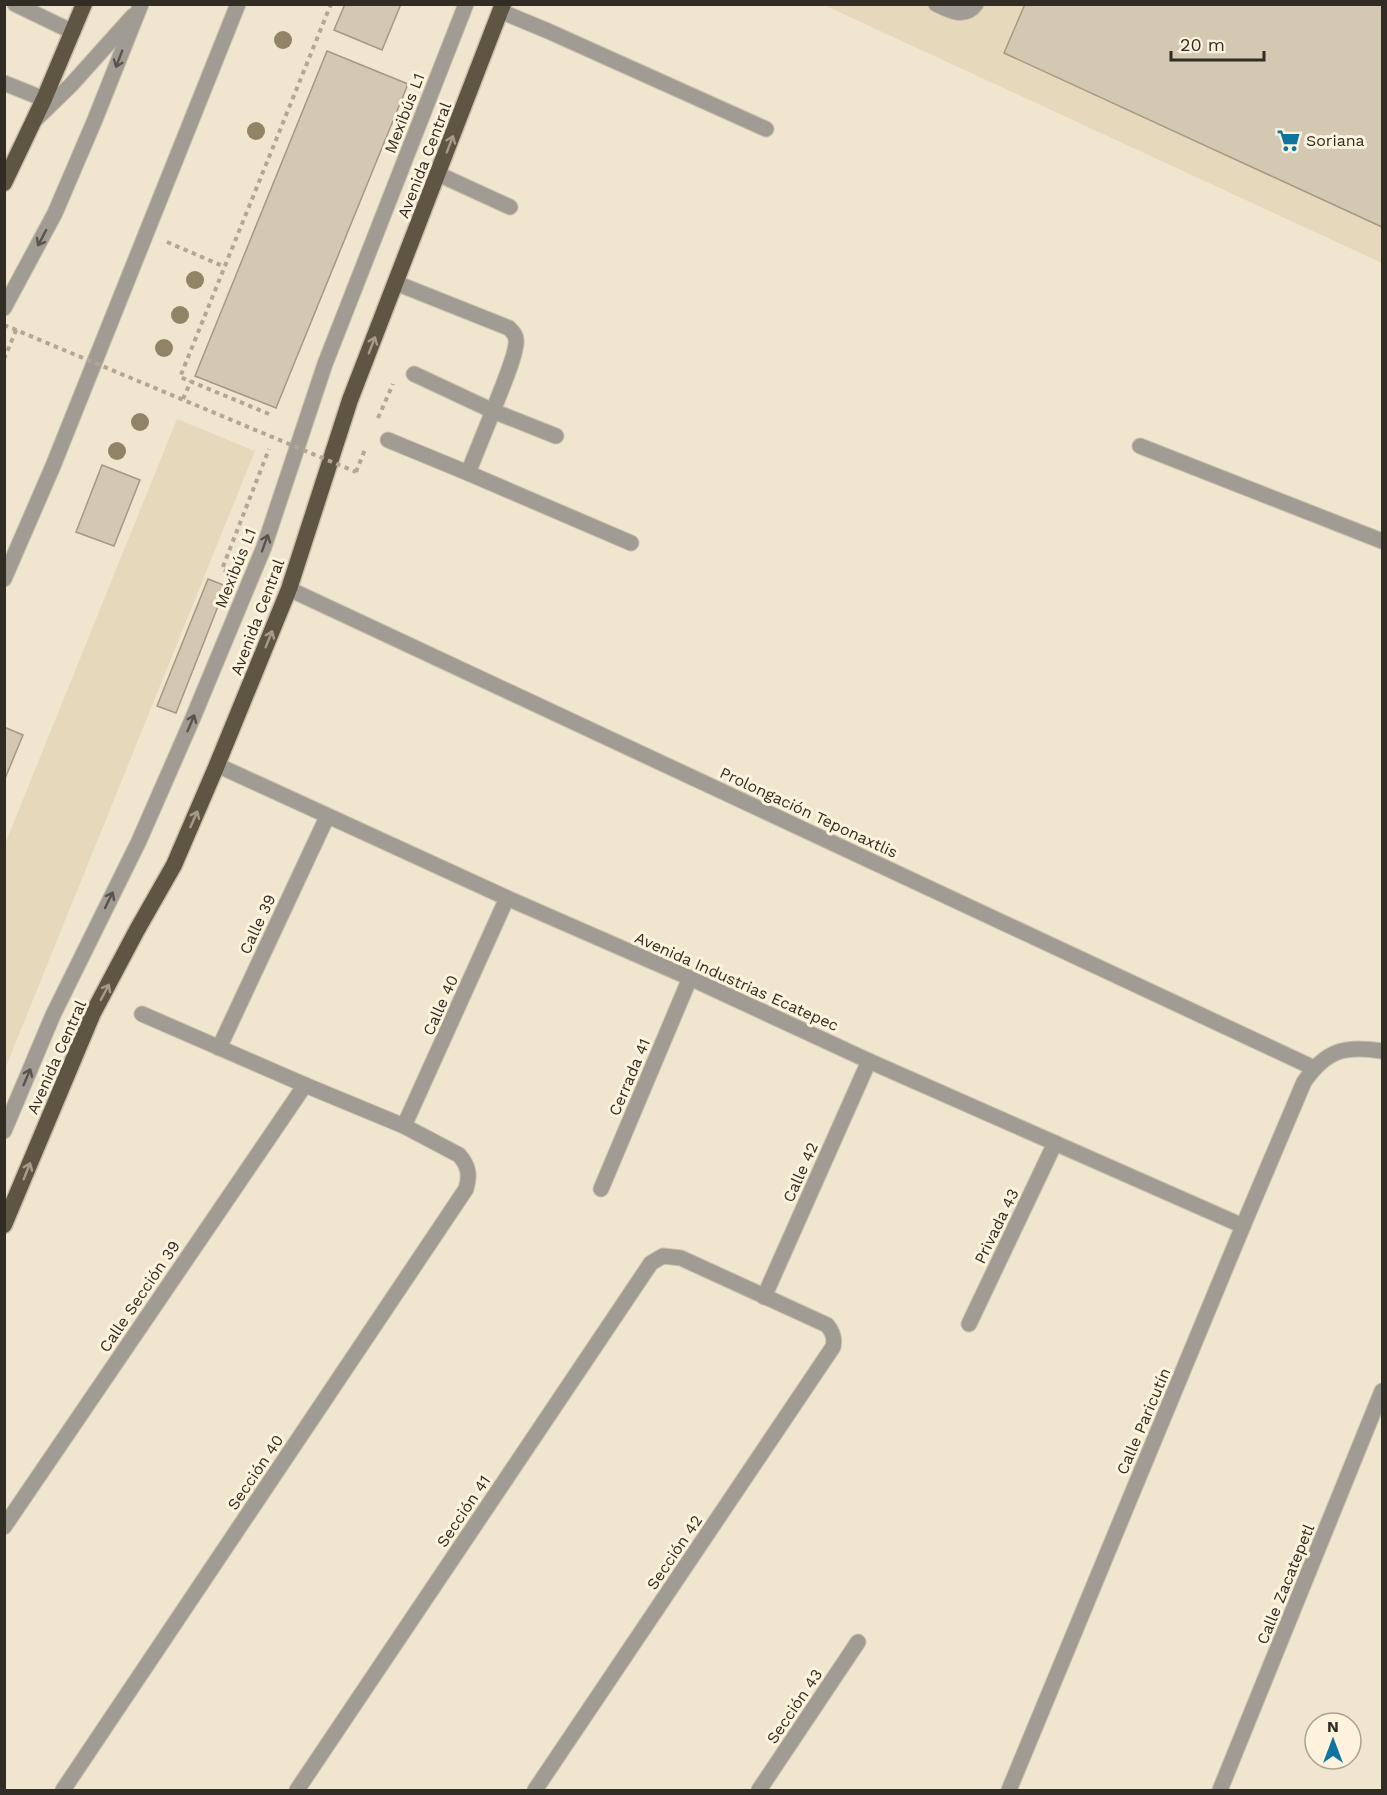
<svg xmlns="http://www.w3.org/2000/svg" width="1387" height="1795" font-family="'Work Sans',sans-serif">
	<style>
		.built { fill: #e6d8bb }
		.building { fill: #d3c8b2; stroke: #a49984; stroke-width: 1.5 }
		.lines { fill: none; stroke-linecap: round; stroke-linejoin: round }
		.service-casing { stroke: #cac0ac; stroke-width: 17 }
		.minor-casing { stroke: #cac0ac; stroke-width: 17 }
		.tertiary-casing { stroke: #cac0ac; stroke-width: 17 }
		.trunk-casing { stroke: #cac0ac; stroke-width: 19 }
		.path { stroke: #b0a895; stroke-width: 4; stroke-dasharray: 4.5 4.5; stroke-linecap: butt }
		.service { stroke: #a19c93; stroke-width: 15 }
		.minor { stroke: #a19c93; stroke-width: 15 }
		.tertiary { stroke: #a19c93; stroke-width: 15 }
		.trunk { stroke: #5e5543; stroke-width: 16 }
		.path-bridge { stroke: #b0a895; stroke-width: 4; stroke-dasharray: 4.5 4.5; stroke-linecap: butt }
		.tree { fill: #918366 }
		.oneway { stroke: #58544b }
		.oneway2 { stroke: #a69c87 }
		.labels { text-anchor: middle; stroke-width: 6; stroke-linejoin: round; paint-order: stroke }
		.street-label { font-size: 16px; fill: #312d24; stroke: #fdf2db }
		.poi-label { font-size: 16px; fill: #312d24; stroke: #fdf2db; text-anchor: start }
	</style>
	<rect width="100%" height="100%" fill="#f0e5ce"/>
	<!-- built -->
	<g class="built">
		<polygon points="824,5 1382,5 1382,263"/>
		<polygon points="177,419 255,451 5,1069 5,844"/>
	</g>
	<!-- building -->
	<g class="building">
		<polygon points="345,4 401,4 382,50 334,30"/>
		<polygon points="1025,4 1382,4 1382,227 1004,53"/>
		<polygon points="327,51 408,84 276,408 195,376"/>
		<polygon points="102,465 140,480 114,546 76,532"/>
		<polygon points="208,579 226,586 176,713 157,706"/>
		<polygon points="4,727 23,735 4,781"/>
	</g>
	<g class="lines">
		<defs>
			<g id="service">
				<path d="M936 4C950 11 965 19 976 4"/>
				<polyline points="36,119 71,85 133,16"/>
				<polyline points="438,174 510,207"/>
				<path d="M396 283 509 328C513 332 516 335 516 340 518 352 498 397 493 411L414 374"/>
				<polyline points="4,308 55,213 94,122 141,4"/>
				<polyline points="388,440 468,473 493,411 556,436"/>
				<polyline points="468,473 631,543"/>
				<polyline points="4,579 53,466 238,4"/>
				<polyline points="4,1131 53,1015 139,841 192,720 264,547 325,364 466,4"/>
			</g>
			<g id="minor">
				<polyline points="15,4 73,32"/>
				<polyline points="500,11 548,31 766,129"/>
				<polyline points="4,83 44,99"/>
				<polyline points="1140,446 1382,541"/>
				<polyline points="289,589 1314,1068"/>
				<polyline points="219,1048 327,817"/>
				<polyline points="404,1126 507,898"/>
				<polyline points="601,1189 690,978"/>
				<polyline points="764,1297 869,1061"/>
				<polyline points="969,1324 1055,1143"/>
				<polyline points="4,1527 305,1085"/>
				<path d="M63 1790 466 1189C470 1176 469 1166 459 1155L404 1126 305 1085 142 1014"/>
				<path d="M297 1790 651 1263 663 1256 681 1258 827 1325C833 1332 835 1338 833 1347L535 1790"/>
				<polyline points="759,1790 858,1642"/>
				<polyline points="1009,1790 1243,1226"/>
				<polyline points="1220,1790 1382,1391"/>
			</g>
			<path id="tertiary" d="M217 765 507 898 690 978 869 1061 1243 1226 1304 1082C1326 1050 1345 1045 1382 1051"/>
			<g id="trunk">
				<polyline points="4,183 44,99 84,4"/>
				<polyline points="4,1225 93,1013 137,930 174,865 217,765 289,589 350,400 503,4"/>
			</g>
		</defs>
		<!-- service casing -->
		<use href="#service" class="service-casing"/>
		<!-- minor casing -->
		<use href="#minor" class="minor-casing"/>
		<!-- tertiary casing -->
		<use href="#tertiary" class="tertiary-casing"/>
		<!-- trunk casing -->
		<use href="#trunk" class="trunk-casing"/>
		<!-- path -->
		<g class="path">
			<polyline points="167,242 225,267"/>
			<polyline points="4,359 17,328"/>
			<polyline points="183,399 191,381"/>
			<polyline points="269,414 180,377 331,4"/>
			<polyline points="378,418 393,384"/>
			<polyline points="356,472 366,447"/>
			<polyline points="228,572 222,569 269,449"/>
		</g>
		<!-- service -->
		<use href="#service" class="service"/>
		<!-- minor -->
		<use href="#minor" class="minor"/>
		<!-- tertiary -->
		<use href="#tertiary" class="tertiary"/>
		<!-- trunk -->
		<use href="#trunk" class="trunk"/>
		<!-- path-bridge -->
		<polyline class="path-bridge" points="4,325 356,472"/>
	</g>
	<!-- trees -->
	<g class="tree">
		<circle cx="283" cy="40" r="9"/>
		<circle cx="256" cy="131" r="9"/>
		<circle cx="195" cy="280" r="9"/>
		<circle cx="180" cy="315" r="9"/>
		<circle cx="164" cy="348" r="9"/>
		<circle cx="140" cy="422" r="9"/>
		<circle cx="117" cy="451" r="9"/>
	</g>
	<!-- one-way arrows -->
	<defs><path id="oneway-shaft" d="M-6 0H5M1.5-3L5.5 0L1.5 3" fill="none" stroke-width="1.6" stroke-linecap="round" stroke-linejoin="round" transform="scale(1.5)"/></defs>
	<g class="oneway">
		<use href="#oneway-shaft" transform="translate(119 59) rotate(111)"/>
		<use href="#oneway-shaft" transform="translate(42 238) rotate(118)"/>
		<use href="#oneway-shaft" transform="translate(265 543) rotate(-70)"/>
		<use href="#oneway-shaft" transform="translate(191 723) rotate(-67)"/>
		<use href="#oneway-shaft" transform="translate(109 900) rotate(-64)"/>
		<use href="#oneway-shaft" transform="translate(27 1077) rotate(-67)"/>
	</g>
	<g class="oneway2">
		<use href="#oneway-shaft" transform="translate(450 144) rotate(-69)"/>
		<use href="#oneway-shaft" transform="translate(372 345) rotate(-69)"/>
		<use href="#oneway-shaft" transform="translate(269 639) rotate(-68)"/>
		<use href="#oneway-shaft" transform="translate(194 819) rotate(-66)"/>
		<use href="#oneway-shaft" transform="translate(105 992) rotate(-62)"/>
		<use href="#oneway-shaft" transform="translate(27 1171) rotate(-68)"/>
	</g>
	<!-- icons -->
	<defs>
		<symbol id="supermarket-bare" viewBox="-9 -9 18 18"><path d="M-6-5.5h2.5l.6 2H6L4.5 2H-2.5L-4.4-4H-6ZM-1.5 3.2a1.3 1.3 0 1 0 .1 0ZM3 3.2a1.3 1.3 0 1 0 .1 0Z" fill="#0d75a0" stroke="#fdf2db" stroke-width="2.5" paint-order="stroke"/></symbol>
	</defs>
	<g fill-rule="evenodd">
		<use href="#supermarket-bare" x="1272" y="124" width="33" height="33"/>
	</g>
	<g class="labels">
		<!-- street labels -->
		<g class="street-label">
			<text transform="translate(404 113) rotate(-69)" y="6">Mexibús L1</text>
			<text transform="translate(424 160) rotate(-69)" y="6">Avenida Central</text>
			<text transform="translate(235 568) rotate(-68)" y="6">Mexibús L1</text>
			<text transform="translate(257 617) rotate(-69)" y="6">Avenida Central</text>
			<text transform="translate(809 812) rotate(25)" y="6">Prolongación Teponaxtlis</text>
			<text transform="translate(257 924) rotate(-65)" y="6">Calle 39</text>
			<text transform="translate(737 981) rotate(24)" y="6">Avenida Industrias Ecatepec</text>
			<text transform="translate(440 1005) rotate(-66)" y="6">Calle 40</text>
			<text transform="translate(56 1057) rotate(-66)" y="6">Avenida Central</text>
			<text transform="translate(629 1077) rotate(-67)" y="6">Cerrada 41</text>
			<text transform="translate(800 1172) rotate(-66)" y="6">Calle 42</text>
			<text transform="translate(996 1226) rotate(-64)" y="6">Privada 43</text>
			<text transform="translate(139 1296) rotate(-56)" y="6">Calle Sección 39</text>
			<text transform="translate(1143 1421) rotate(-67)" y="6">Calle Paricutín</text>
			<text transform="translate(255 1472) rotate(-56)" y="6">Sección 40</text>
			<text transform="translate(463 1511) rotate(-56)" y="6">Sección 41</text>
			<text transform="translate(674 1552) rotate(-56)" y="6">Sección 42</text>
			<text transform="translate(1285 1584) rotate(-68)" y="6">Calle Zacatepetl</text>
			<text transform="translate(794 1706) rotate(-56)" y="6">Sección 43</text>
		</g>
		<!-- poi labels -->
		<g class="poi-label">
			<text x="1306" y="146">Soriana</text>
		</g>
	</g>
	<!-- border -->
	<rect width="1387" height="1795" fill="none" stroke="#312d24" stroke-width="12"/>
	<!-- north arrow -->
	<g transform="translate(1333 1741)"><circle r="28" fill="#fdf2db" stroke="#aba392" stroke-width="1.5"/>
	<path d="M0-4.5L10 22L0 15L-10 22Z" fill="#0d75a0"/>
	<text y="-9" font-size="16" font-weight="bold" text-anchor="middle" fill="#312d24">N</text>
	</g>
	<!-- scale -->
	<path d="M1171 51v9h93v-9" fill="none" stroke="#312d24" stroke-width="3"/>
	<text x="1180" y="51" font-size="18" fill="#312d24" stroke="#fdf2db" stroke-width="4.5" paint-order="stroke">20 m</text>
</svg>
